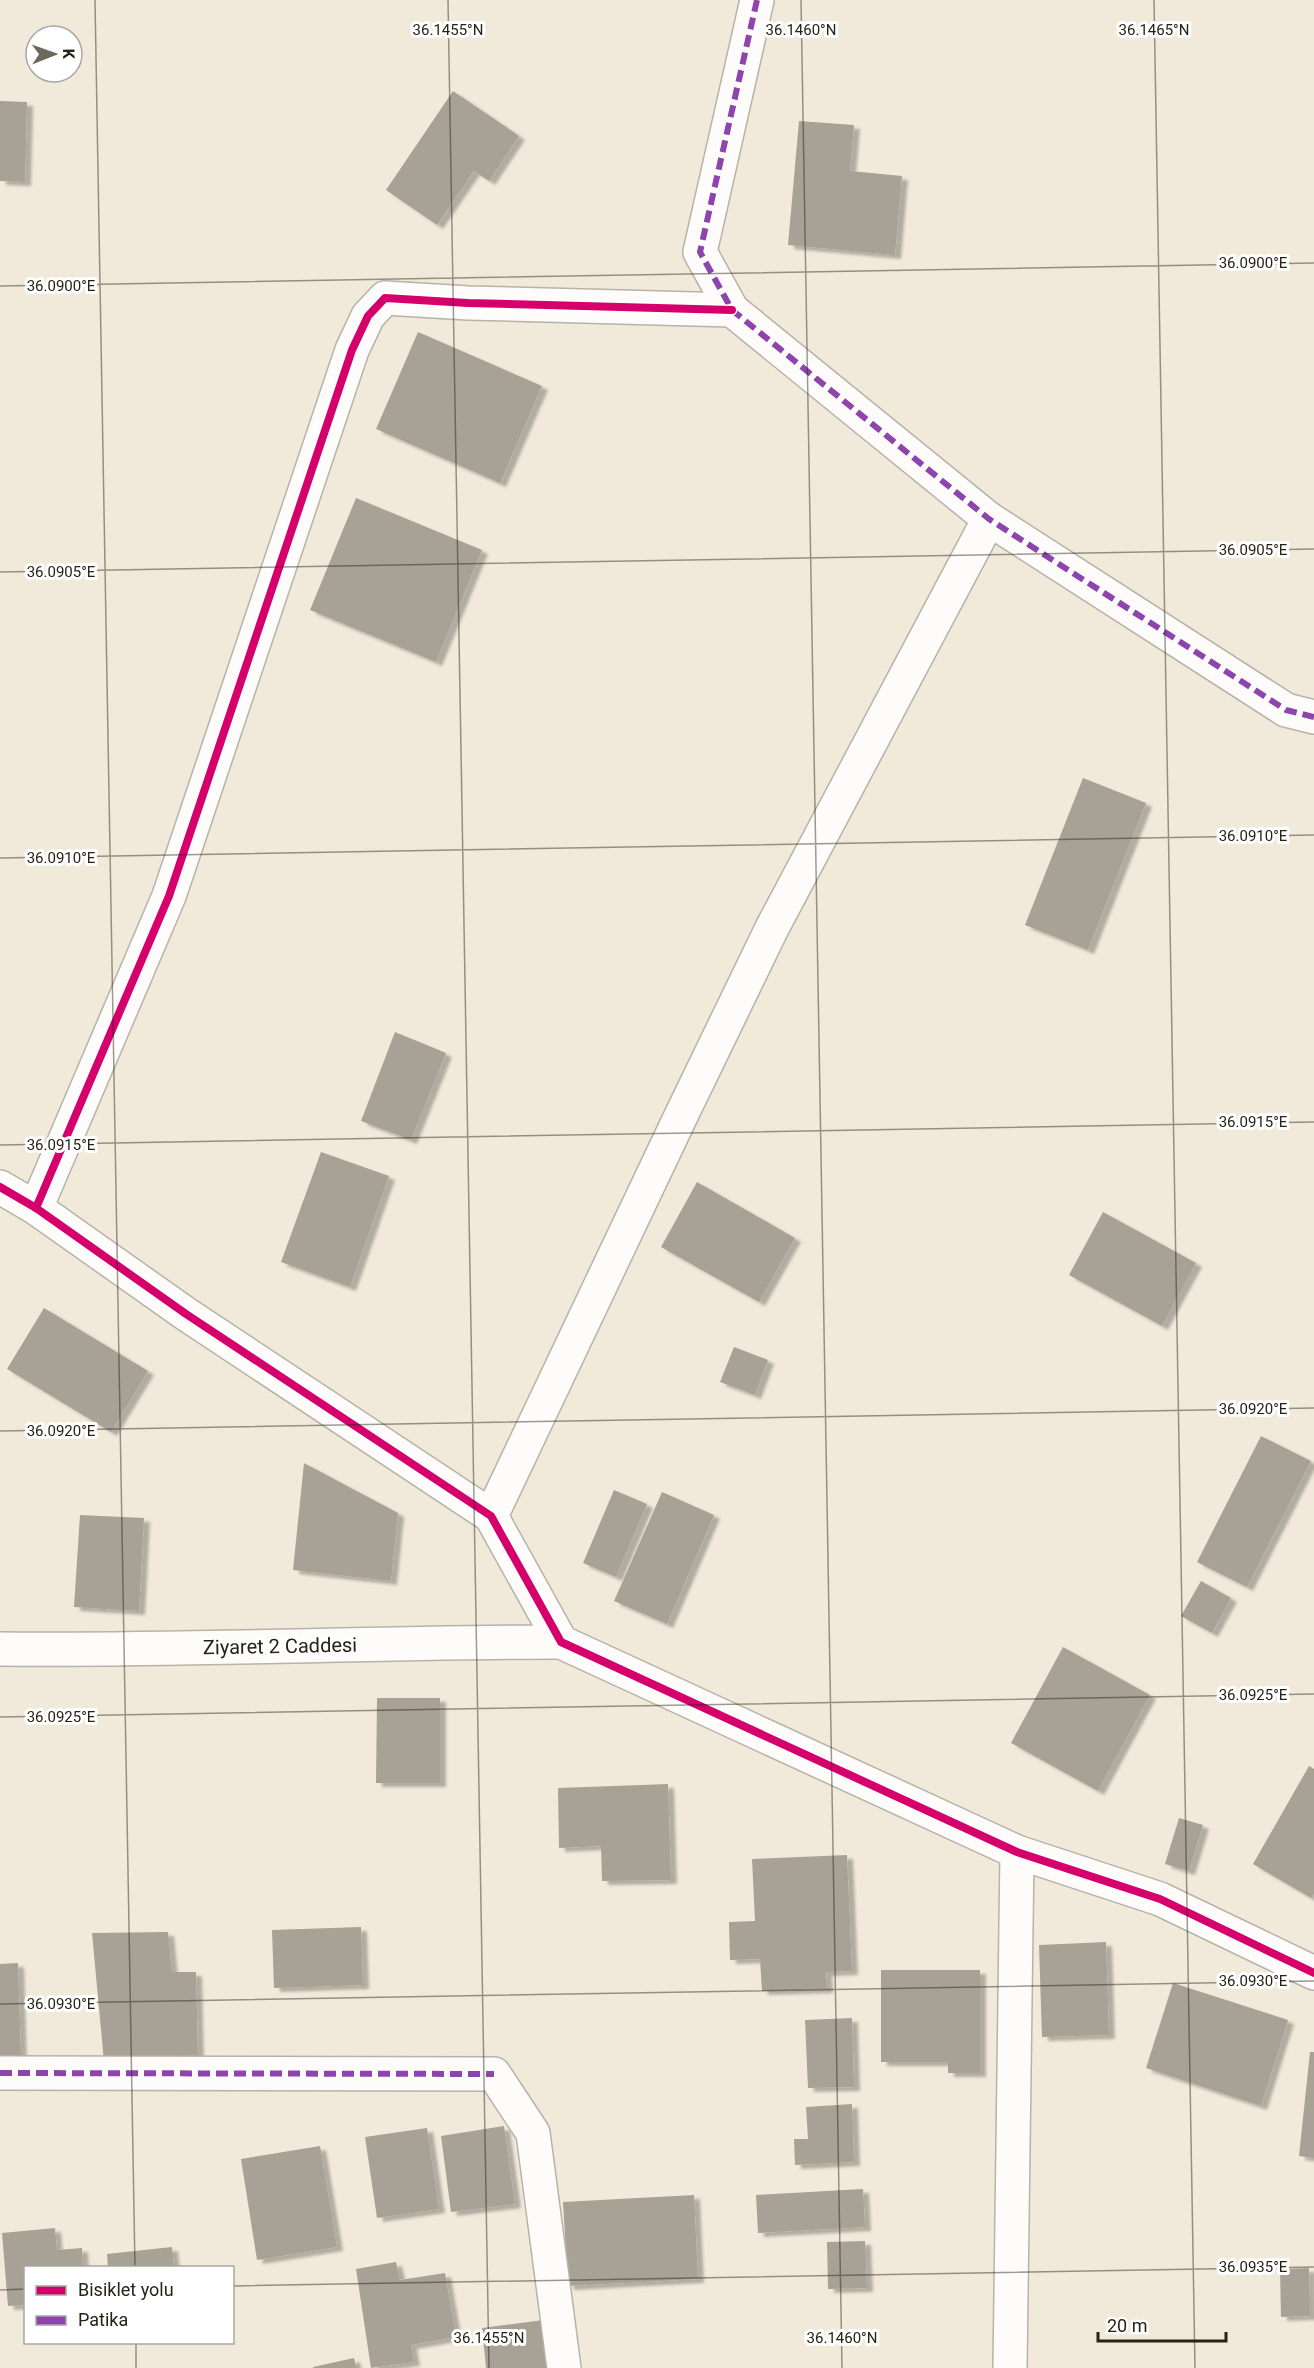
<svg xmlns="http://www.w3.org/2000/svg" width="1314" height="2368" font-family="Roboto,sans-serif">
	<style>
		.building { fill: #a7a196; filter: url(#shadow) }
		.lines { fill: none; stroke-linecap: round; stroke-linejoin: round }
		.minor-casing { stroke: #b8b2a7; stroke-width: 36 }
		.minor { stroke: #fdfcfa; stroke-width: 33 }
		.quiet { stroke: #8e44ad; stroke-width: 6; stroke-dasharray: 12 6; stroke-linecap: butt }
		.cycleway-casing { stroke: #fff; stroke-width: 11 }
		.cycleway { stroke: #d6006c; stroke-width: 8 }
		.ticks { fill: none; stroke: #262217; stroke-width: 1.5; stroke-opacity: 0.45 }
		.labels { text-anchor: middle; stroke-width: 6; stroke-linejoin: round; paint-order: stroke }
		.street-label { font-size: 20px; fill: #262217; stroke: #fff }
		.ticks-label { font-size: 15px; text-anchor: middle; fill: #262217; stroke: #fff; stroke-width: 6; stroke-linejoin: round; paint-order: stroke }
	</style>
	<defs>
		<filter id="shadow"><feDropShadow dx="6" dy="4" stdDeviation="1.5" flood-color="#0004"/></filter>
	</defs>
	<rect width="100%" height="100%" fill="#f1eadb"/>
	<!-- building -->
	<g class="building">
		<polygon points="453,91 519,136 489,181 474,171 437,225 386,190"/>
		<polygon points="0,101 27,102 25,182 0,181"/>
		<polygon points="799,121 854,125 850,171 902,176 895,255 788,245"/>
		<polygon points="418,332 542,386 500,483 376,429"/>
		<polygon points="356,498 482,550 436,662 310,610"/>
		<polygon points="1083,778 1146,803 1088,950 1025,925"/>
		<polygon points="395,1032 446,1053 411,1140 361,1121"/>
		<polygon points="321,1152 389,1176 350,1287 281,1262"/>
		<polygon points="697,1182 795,1238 759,1302 661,1247"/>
		<polygon points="1103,1212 1196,1263 1162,1326 1069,1275"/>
		<polygon points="44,1308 148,1371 111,1432 7,1369"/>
		<polygon points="734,1347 768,1360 755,1395 720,1382"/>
		<polygon points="1261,1436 1311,1461 1247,1587 1197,1562"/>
		<polygon points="304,1463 398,1513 391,1581 293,1570"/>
		<polygon points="614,1490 647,1504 616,1577 583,1563"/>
		<polygon points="662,1492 714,1515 667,1624 614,1601"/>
		<polygon points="80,1515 144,1518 139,1611 74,1607"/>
		<polygon points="1201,1581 1231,1598 1212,1633 1181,1616"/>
		<polygon points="1063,1647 1150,1695 1098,1791 1011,1743"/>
		<polygon points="377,1698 440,1698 440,1783 376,1783"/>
		<polygon points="1309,1766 1314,1769 1314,1894 1311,1898 1253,1864"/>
		<polygon points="668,1784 671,1880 602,1881 601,1846 559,1848 558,1788"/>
		<polygon points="1179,1818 1203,1825 1189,1871 1165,1864"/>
		<polygon points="847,1855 852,1971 826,1972 827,1989 762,1991 760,1959 730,1960 729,1922 755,1921 752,1859"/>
		<polygon points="361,1927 363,1985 274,1988 272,1930"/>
		<polygon points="168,1932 172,1972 196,1972 198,2061 104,2062 92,1933"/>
		<polygon points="1106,1942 1109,2035 1042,2037 1039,1945"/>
		<polygon points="18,1963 21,2058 0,2059 0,1964"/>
		<polygon points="881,1970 980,1970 980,2073 948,2073 948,2062 881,2062"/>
		<polygon points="1173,1983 1288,2020 1261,2106 1146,2068"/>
		<polygon points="852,2018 854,2087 808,2088 805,2020"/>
		<polygon points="1310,2052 1314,2052 1314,2158 1299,2156"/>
		<polygon points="852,2104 854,2162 795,2165 794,2139 808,2139 806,2107"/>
		<polygon points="504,2126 515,2204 451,2212 441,2136"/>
		<polygon points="427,2128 439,2209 377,2218 365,2137"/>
		<polygon points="320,2146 337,2247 257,2260 241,2159"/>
		<polygon points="863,2189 865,2227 758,2233 756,2195"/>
		<polygon points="694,2195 698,2279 568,2286 563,2202"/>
		<polygon points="55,2228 57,2250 82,2248 83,2268 26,2268 26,2305 8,2306 2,2233"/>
		<polygon points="865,2241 867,2288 828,2289 827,2242"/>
		<polygon points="172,2247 174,2268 108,2268 107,2254"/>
		<polygon points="396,2262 400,2280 445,2273 456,2337 411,2345 414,2362 371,2368 356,2269"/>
		<polygon points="1309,2268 1310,2316 1281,2317 1280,2269"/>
		<polygon points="551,2319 557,2368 486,2368 482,2328"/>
		<polygon points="354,2358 356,2368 313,2368 313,2367"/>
	</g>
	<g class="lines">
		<defs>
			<g id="minor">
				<polyline points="757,0 700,252 732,310 989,519 1286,710 1314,717"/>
				<polyline points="0,1187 36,1208 186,1314 491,1516 561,1642 1017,1852 1160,1899 1314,1973"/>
				<polyline points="36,1208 169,896 352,350 368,316 385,298 468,303 732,310"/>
				<polyline points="491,1516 679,1120 772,928 989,519"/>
				<path d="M0 1649C187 1651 374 1642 561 1642"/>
				<polyline points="0,2073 494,2074 533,2133 564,2368"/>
				<polyline points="1010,2368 1017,1852"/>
			</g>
		</defs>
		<!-- minor casing -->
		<use href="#minor" class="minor-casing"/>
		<!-- minor -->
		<use href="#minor" class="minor"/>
		<!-- quiet -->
		<g class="quiet">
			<polyline points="757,0 700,252 732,310 989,519 1286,710 1314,717"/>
			<polyline points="0,2073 494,2074"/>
		</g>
		<defs>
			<g id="cycleway">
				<polyline points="0,1187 36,1208 186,1314 491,1516 561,1642 1017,1852 1160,1899 1314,1973"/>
				<polyline points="36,1208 169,896 352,350 368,316 385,298 468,303 732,310"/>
			</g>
		</defs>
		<!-- cycleway casing -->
		<use href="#cycleway" class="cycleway-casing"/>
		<!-- cycleway -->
		<use href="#cycleway" class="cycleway"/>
	</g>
	<!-- ticks -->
	<path class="ticks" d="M95 0 135 2268M448 0 489 2368M801 0 842 2368M1154 0 1195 2368M0 286 1314 263M0 572 1314 549M0 858 1314 835M0 1145 1314 1122M0 1431 1314 1408M0 1717 1314 1694M0 2004 1314 1981M232 2286 1314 2267M0 2290 26 2289M136 2342V2368"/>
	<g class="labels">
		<!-- street labels -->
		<g class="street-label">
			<text transform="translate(280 1646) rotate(-1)" y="7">Ziyaret 2 Caddesi</text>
		</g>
	</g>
	<g class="ticks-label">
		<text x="448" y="35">36.1455°N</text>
		<text x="801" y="35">36.1460°N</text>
		<text x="1154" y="35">36.1465°N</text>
		<text x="1253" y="268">36.0900°E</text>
		<text x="61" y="291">36.0900°E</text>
		<text x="1253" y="555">36.0905°E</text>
		<text x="61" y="577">36.0905°E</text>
		<text x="1253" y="841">36.0910°E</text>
		<text x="61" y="863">36.0910°E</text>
		<text x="1253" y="1127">36.0915°E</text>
		<text x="61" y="1150">36.0915°E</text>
		<text x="1253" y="1414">36.0920°E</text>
		<text x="61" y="1436">36.0920°E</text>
		<text x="1253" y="1700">36.0925°E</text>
		<text x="61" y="1722">36.0925°E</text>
		<text x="1253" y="1986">36.0930°E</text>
		<text x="61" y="2009">36.0930°E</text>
		<text x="1253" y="2272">36.0935°E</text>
		<text x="489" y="2343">36.1455°N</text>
		<text x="842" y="2343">36.1460°N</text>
	</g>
	<!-- legend -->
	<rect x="24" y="2266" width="210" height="78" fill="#ffffff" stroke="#a8a7a2" stroke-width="1.5"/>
	<rect x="36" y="2286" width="30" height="9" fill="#d6006c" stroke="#a8a7a2" stroke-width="1.5"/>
	<text x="78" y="2296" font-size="18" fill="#262217">Bisiklet yolu</text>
	<rect x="36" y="2316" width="30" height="9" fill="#8e44ad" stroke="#a8a7a2" stroke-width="1.5"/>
	<text x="78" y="2326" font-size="18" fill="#262217">Patika</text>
	<!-- north arrow -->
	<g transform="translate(54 54) rotate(89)"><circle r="28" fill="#ffffff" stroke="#a8a7a2" stroke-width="1.5"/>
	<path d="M0-4.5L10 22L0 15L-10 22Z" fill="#6d685c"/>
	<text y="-9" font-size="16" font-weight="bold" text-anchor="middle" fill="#262217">K</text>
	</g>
	<!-- scale -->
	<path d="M1098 2332v9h128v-9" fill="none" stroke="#262217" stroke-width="3"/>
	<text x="1107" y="2332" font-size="18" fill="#262217" stroke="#ffffff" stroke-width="4.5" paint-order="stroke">20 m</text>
</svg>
